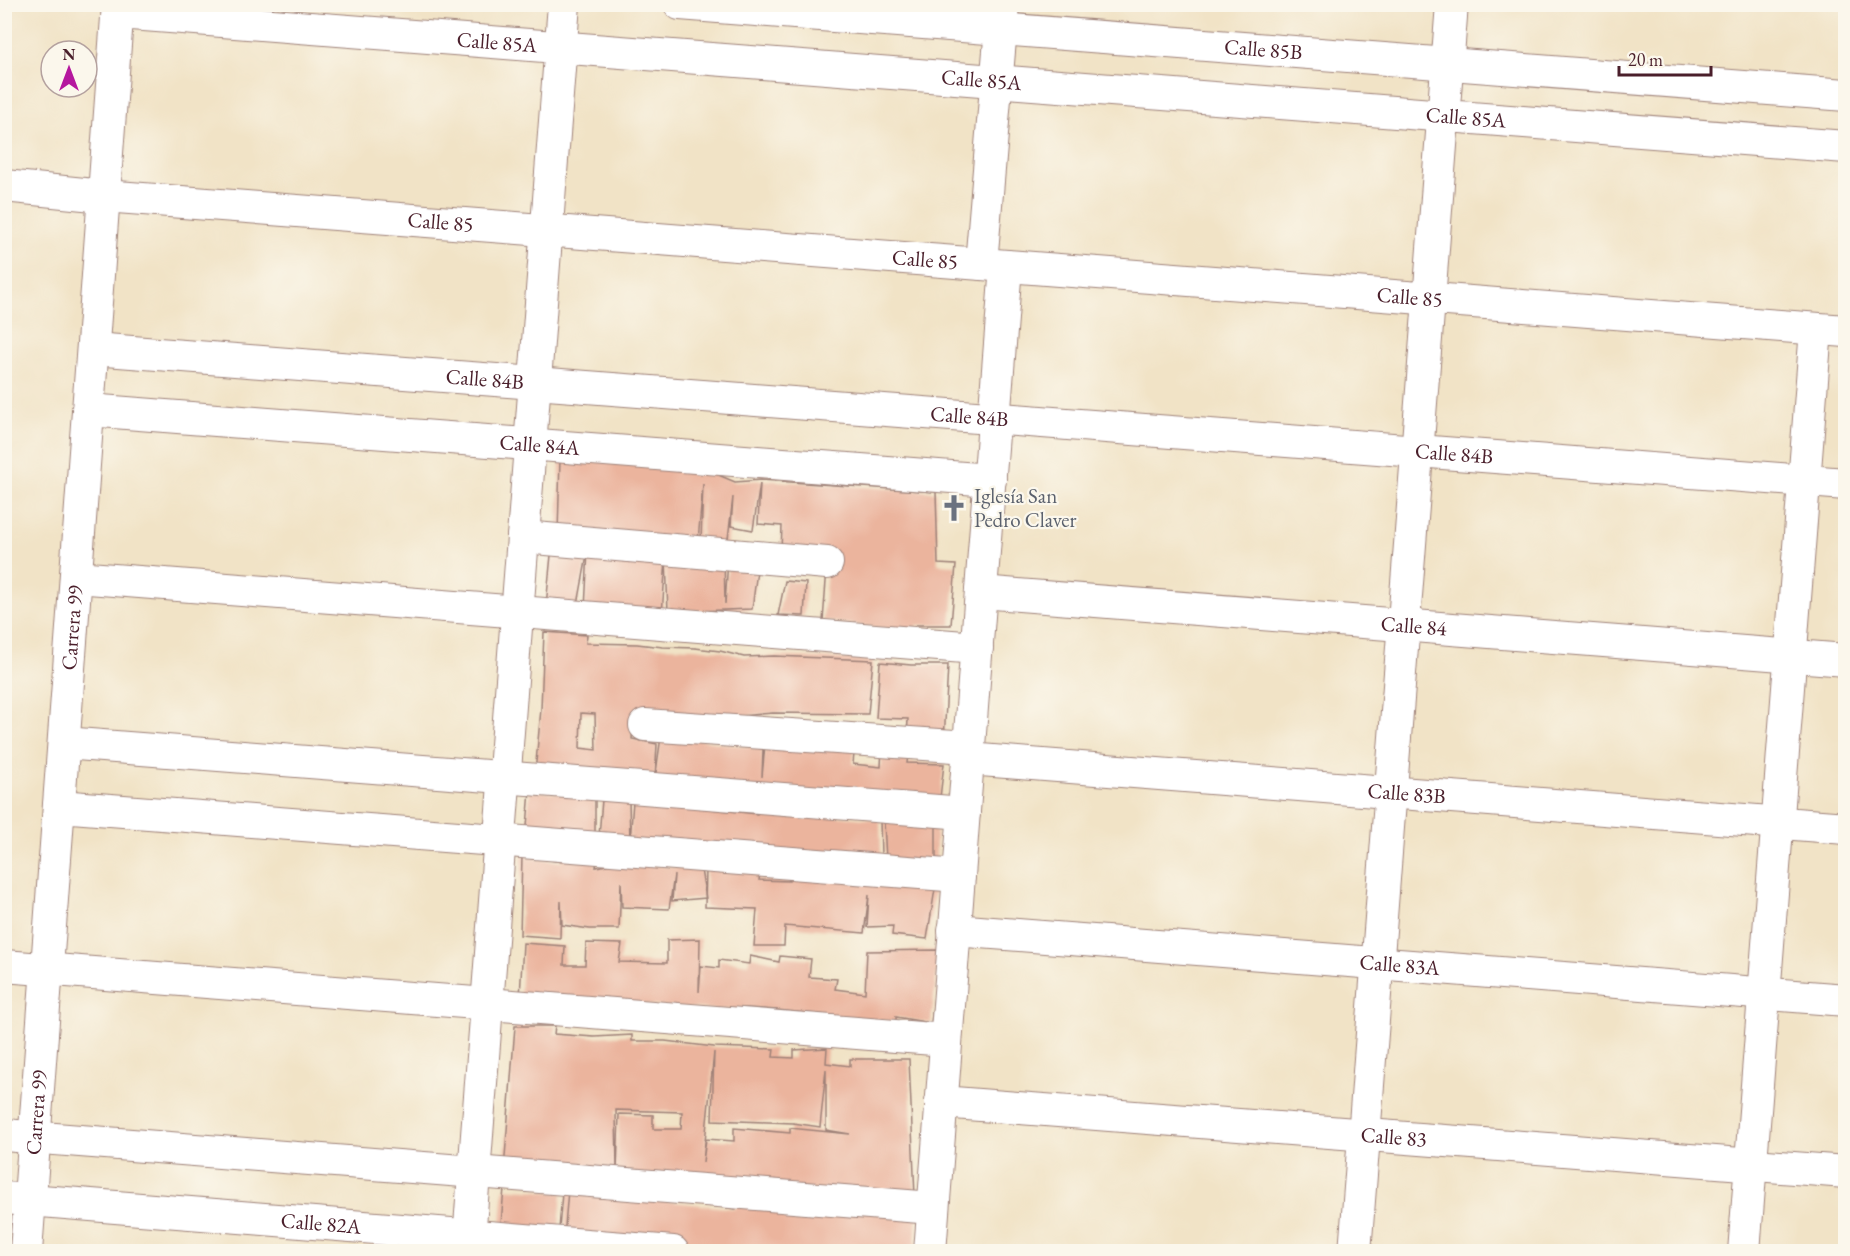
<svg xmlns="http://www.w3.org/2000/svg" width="1850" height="1256" font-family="'EB Garamond',serif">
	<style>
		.building { fill: #ebb49d; fill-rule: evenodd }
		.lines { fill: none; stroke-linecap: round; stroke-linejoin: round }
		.minor-casing { stroke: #9e8178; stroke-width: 34 }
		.minor { stroke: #fff; stroke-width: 32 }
		.labels { text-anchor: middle; stroke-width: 4.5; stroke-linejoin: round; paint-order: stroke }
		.street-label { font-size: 21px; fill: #4a1f2b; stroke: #fbf7ec }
		.worship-label { font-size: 21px; fill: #5b616d; stroke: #fbf7ec; text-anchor: start }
	</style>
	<rect width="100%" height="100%" fill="#fbf7ec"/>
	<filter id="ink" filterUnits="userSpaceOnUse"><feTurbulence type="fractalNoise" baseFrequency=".0167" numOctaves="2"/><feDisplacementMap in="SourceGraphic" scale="12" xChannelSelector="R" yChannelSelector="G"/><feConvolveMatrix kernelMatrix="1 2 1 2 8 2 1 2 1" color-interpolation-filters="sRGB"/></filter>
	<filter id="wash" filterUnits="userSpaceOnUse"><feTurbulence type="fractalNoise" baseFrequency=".008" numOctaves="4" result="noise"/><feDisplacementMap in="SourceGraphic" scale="24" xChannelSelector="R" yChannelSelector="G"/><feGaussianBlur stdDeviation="1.35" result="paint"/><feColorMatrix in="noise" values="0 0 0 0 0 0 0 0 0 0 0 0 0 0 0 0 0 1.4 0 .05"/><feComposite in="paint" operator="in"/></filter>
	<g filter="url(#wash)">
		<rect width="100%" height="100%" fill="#f1e3c6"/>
		<g id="blocks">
			<!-- building -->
			<g class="building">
				<polygon points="560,458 704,469 735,482 761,480 936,492 938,564 956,565 951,625 916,625 916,632 823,621 828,555 781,551 782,526 758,524 760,483 753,530 731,526 733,497 727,547 701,541 703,484 698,541 558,534"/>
				<polygon points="552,545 588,550 577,610 546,606"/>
				<polygon points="588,550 724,555 725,604 728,560 758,563 752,609 668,612 666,559 662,614 585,609"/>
				<polygon points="785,581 806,583 804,616 778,615"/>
				<path d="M544 632 587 635 586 643 637 644 663 647 695 648 720 651 744 657 774 656 873 660 868 714 773 713 717 718 633 717 632 739 657 744 655 780 662 729 712 742 763 749 762 777 766 734 855 744 853 764 881 767 882 747 909 746 907 763 944 764 939 806 535 773 541 709ZM581 713 595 714 596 750 580 748Z"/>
				<polygon points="880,662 911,665 948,665 944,742 907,740 908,719 876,718"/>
				<polygon points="530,791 595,796 595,842 526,838"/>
				<polygon points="602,800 629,800 630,842 633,801 757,814 758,810 880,820 881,856 598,848"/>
				<polygon points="884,821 936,826 936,864 886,860"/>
				<polygon points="562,855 597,859 596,867 622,862 701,870 706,898 672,901 674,875 669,909 622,907 621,882 619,929 590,929 562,925 561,901 560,938 520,935 522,856 562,862"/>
				<polygon points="706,869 760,873 759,880 789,881 789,876 935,889 927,939 892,935 893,926 867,927 869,895 864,933 785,926 784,946 754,946 757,909 705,907"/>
				<polygon points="700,939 699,992 701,966 719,968 719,960 749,964 750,956 779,962 780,956 811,959 809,977 837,979 835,989 865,993 867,951 939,950 931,1023 896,1017 896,1022 777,1010 747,1008 721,1010 520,997 523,943 565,946 564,965 585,965 586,943 622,944 619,962 667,963 667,940"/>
				<path d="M515 1026H555L554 1034 594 1037 632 1035V1041H665L714 1047 774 1049 773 1057 794 1058V1050L827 1048 826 1063 850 1066V1059H909L915 1197 504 1170ZM714 1052 712 1120 793 1123 820 1127 826 1069V1130L850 1134 790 1128V1133L734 1128V1141L706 1139 703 1162ZM616 1110 682 1112 681 1129H653V1115L619 1114 617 1171Z"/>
				<polygon points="504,1188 562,1193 558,1241 500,1236"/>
				<polygon points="568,1190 735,1209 735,1204 917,1211 915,1251 739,1251 678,1245 564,1238"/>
			</g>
		</g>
	</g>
	<g filter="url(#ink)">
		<use href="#blocks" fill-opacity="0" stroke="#9e8178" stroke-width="1.5"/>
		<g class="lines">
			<defs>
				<g id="minor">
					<path id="s1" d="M680 4 1846 95"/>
					<path id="s2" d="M118 13 1846 147"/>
					<path id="s3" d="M4 186 104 196 1846 331"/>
					<polyline points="981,264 1003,4"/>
					<path id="s4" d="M93 349 1846 484"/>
					<path id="s5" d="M88 410 990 480"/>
					<polyline points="523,537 827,563"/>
					<polyline points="76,577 977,648"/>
					<path id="s6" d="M981 592 1846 660"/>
					<polyline points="645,725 969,747"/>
					<polyline points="64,743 964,813"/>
					<path id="s7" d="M968 759 1846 828"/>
					<polyline points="59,806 959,876"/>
					<path id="s8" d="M954 930 1846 1000"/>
					<polyline points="4,966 946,1040"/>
					<path id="s9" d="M941 1102 1846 1172"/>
					<polyline points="4,1135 933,1208"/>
					<path id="s10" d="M4 1198 673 1252"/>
					<path id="s11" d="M26 1252 118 4"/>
					<polyline points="468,1252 564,4"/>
					<polyline points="930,1252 1006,266"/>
					<polyline points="1355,1252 1452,4"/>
					<polyline points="1744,1252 1816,329"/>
				</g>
			</defs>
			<!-- minor casing -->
			<use href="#minor" class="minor-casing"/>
			<!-- minor -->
			<use href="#minor" class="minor"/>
		</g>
	</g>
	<!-- icons -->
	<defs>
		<symbol id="church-bare" viewBox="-9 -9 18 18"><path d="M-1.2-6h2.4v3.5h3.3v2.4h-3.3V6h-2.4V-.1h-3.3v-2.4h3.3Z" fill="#6b7280" stroke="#fbf7ec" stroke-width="2.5" paint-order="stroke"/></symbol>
	</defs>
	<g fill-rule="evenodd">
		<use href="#church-bare" x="935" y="489" width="38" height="38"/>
	</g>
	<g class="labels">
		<!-- street labels -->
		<g class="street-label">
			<text dy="7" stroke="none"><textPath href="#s2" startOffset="380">Calle 85A</textPath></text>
			<text dy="7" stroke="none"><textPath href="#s1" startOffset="585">Calle 85B</textPath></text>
			<text dy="7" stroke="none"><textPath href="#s2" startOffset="866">Calle 85A</textPath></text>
			<text dy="7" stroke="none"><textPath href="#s2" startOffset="1352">Calle 85A</textPath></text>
			<text dy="7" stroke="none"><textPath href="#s3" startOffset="438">Calle 85</textPath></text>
			<text dy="7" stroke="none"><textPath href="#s3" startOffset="924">Calle 85</textPath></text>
			<text dy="7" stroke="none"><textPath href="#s3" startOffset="1410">Calle 85</textPath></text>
			<text dy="7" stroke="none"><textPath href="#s4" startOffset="393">Calle 84B</textPath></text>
			<text dy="7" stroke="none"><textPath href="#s4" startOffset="879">Calle 84B</textPath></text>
			<text dy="7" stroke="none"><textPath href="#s5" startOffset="453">Calle 84A</textPath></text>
			<text dy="7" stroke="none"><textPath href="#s4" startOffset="1365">Calle 84B</textPath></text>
			<text dy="7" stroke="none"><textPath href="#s6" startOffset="434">Calle 84</textPath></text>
			<text dy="7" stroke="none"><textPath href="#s11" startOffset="626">Carrera 99</textPath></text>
			<text dy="7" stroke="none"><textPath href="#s7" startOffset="440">Calle 83B</textPath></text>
			<text dy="7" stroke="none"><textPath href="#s8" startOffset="447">Calle 83A</textPath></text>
			<text dy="7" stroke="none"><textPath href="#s11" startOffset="140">Carrera 99</textPath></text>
			<text dy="7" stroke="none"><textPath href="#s9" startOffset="454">Calle 83</textPath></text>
			<text dy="7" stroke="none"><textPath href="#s10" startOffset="318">Calle 82A</textPath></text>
		</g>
		<!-- worship labels -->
		<g class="worship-label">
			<text x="974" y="503">Iglesía San<tspan x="974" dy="24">Pedro Claver</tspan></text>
		</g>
	</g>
	<!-- margin -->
	<rect width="1850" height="1256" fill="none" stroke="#fbf7ec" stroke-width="24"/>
	<!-- north arrow -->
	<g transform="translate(69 69)"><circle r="28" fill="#fbf7ec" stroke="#b4a19f" stroke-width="1.5"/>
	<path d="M0-4.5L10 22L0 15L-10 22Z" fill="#b5179e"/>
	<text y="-9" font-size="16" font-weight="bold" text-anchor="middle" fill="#4a1f2b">N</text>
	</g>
	<!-- scale -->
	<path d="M1619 66v9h92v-9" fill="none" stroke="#4a1f2b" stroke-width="3"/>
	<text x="1628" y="66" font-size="18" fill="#4a1f2b" stroke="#fbf7ec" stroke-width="4.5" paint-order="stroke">20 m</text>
</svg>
